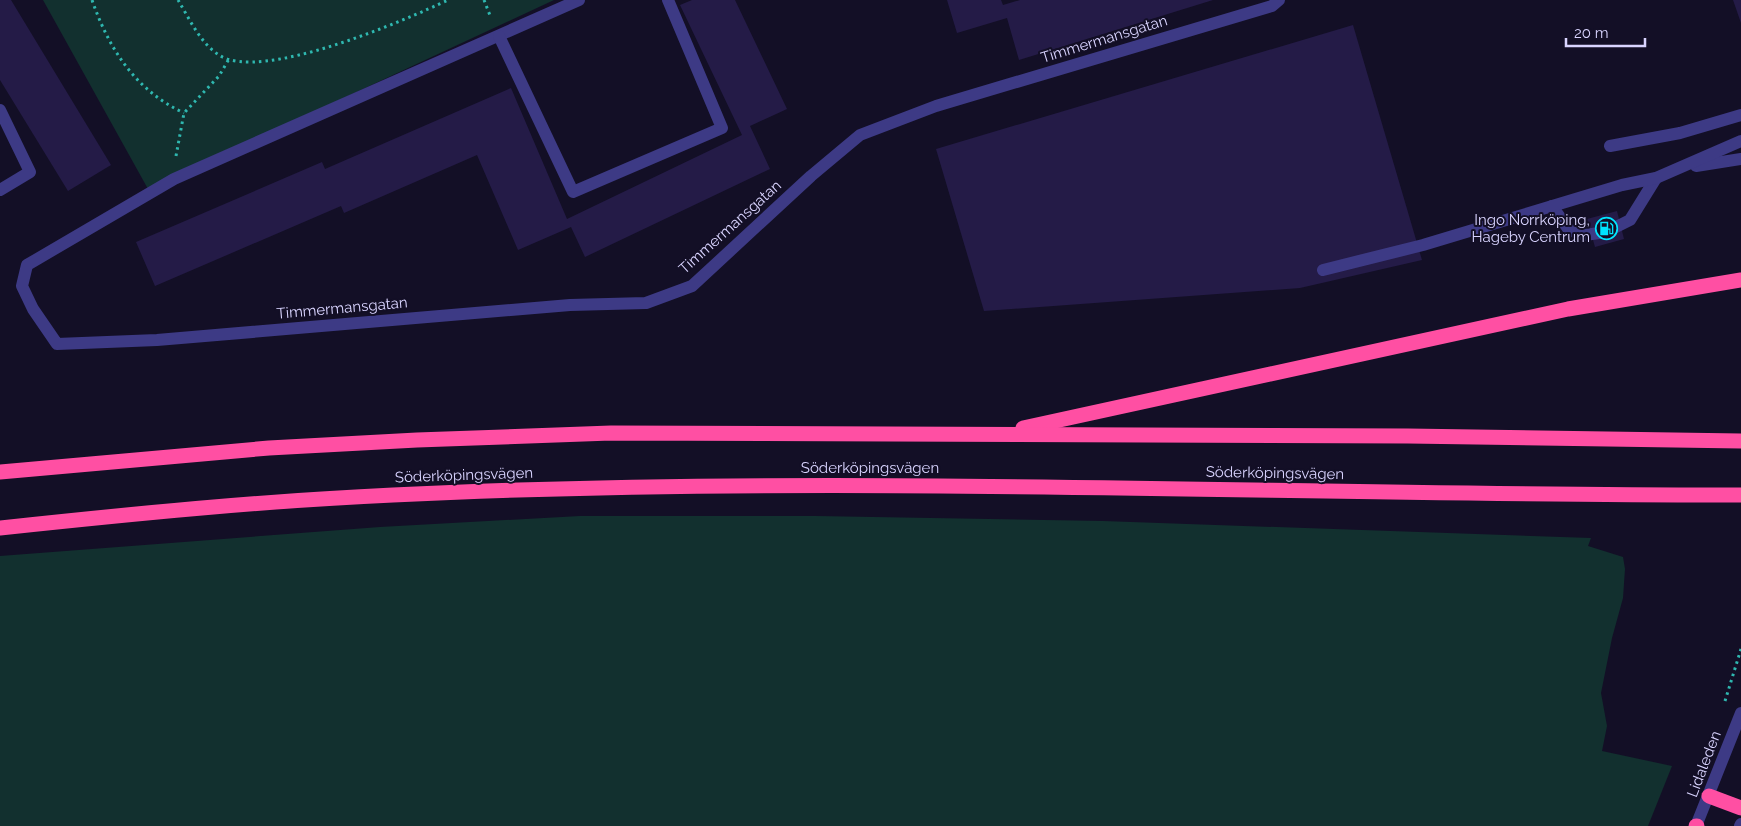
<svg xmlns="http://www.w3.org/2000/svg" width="1741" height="826" font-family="Raleway,sans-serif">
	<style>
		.green { fill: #12302f }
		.building { fill: #241b47 }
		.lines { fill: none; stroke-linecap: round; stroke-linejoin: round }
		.path { stroke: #2fb8b0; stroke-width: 3; stroke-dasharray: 2.5 4; stroke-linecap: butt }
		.minor { stroke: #3d3a85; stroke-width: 12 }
		.highway { stroke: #ff4fa3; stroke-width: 15 }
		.labels { text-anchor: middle; stroke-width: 4; stroke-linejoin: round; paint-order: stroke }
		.street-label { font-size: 15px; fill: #d9d4ff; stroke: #130f26 }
		.poi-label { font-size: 15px; fill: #d9d4ff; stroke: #130f26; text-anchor: end }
	</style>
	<rect width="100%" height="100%" fill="#130f26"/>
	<!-- green -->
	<g class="green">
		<polygon points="43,0 554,0 148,189"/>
		<polygon points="580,516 816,516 1103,521 1591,538 1588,546 1623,557 1625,569 1623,598 1612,638 1601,693 1607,726 1602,751 1672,766 1648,826 0,826 0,556 380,527"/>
	</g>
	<!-- building -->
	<g class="building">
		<polygon points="0,0 11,0 111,165 68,191 0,80"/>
		<polygon points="692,0 735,0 787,109 750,126 770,169 585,257 571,227 518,250 477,155 344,213 341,206 155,286 136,242 322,162 325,169 511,88 567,219 742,135 680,5"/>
		<polygon points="947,0 1001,0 1003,5 1020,0 1213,0 1019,60 1007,18 957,33"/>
		<polygon points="1733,0 1741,0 1741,23"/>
		<polygon points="1353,25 1422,260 1300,288 984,311 936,149"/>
		<polygon points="1617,211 1624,239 1595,247 1587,219"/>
	</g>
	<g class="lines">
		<!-- path -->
		<g class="path">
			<path d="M92 0C109 49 135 90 184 113"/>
			<path d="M178 0C189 18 200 43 219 55 260 83 406 20 448 0"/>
			<polyline points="484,0 491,18"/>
			<polyline points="176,156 184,113 219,76 229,59"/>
			<polyline points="1725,701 1741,649"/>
		</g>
		<!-- minor -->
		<g class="minor">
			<polyline points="579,0 174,179 27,265 22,286 33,309 57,344 157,340 570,305 646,303 692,286 811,176 860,135 936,106 1272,6 1279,0"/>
			<polyline points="499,36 573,192 722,128 668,0"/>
			<polyline points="0,110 30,172 0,190"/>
			<polyline points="1610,146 1680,133 1741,115"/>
			<polyline points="1696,166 1741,159"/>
			<polyline points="1552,206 1569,230 1585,235 1606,232 1630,220 1656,178"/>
			<polyline points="1323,270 1423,245 1622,185 1656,178 1741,141"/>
			<polyline points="1696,826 1741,713"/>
			<polyline points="1740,826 1741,824"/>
		</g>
		<!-- highway -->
		<g class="highway">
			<polyline points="1023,428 1568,309 1741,280"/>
			<polyline points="0,472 269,448 417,440 611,433 1408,436 1741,441"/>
			<path d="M0 528C131 514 261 501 393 495 842 473 1292 496 1741 495"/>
			<polyline points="1709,796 1741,808"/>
			<polyline points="1696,826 1697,826"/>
		</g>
	</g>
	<!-- icons -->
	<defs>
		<symbol id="fuel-ring" viewBox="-11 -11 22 22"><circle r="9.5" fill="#130f26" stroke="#00e5ff" stroke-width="1.5"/><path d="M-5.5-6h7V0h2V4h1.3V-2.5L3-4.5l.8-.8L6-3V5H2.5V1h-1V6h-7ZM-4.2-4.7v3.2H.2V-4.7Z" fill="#00e5ff"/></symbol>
	</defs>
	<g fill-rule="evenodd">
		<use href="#fuel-ring" x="1594" y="216" width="25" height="25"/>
	</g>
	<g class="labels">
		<!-- street labels -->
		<g class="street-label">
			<text transform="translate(1104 39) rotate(-17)" y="5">Timmermansgatan</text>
			<text transform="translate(730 227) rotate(-42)" y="5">Timmermansgatan</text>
			<text transform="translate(342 308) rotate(-5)" y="5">Timmermansgatan</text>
			<text x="870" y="473">Söderköpingsvägen</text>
			<text transform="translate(1275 473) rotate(1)" y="5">Söderköpingsvägen</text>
			<text transform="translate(464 475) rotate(-2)" y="5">Söderköpingsvägen</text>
			<text transform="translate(1704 764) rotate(-69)" y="5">Lidaleden</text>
		</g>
		<!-- poi labels -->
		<g class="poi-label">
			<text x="1590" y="225">Ingo Norrköping,<tspan x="1590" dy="17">Hageby Centrum</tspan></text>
		</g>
	</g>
	<!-- scale -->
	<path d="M1566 38v8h79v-8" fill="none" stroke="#d9d4ff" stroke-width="2.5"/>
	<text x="1574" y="38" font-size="15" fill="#d9d4ff" stroke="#130f26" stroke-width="4" paint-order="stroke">20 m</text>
</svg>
